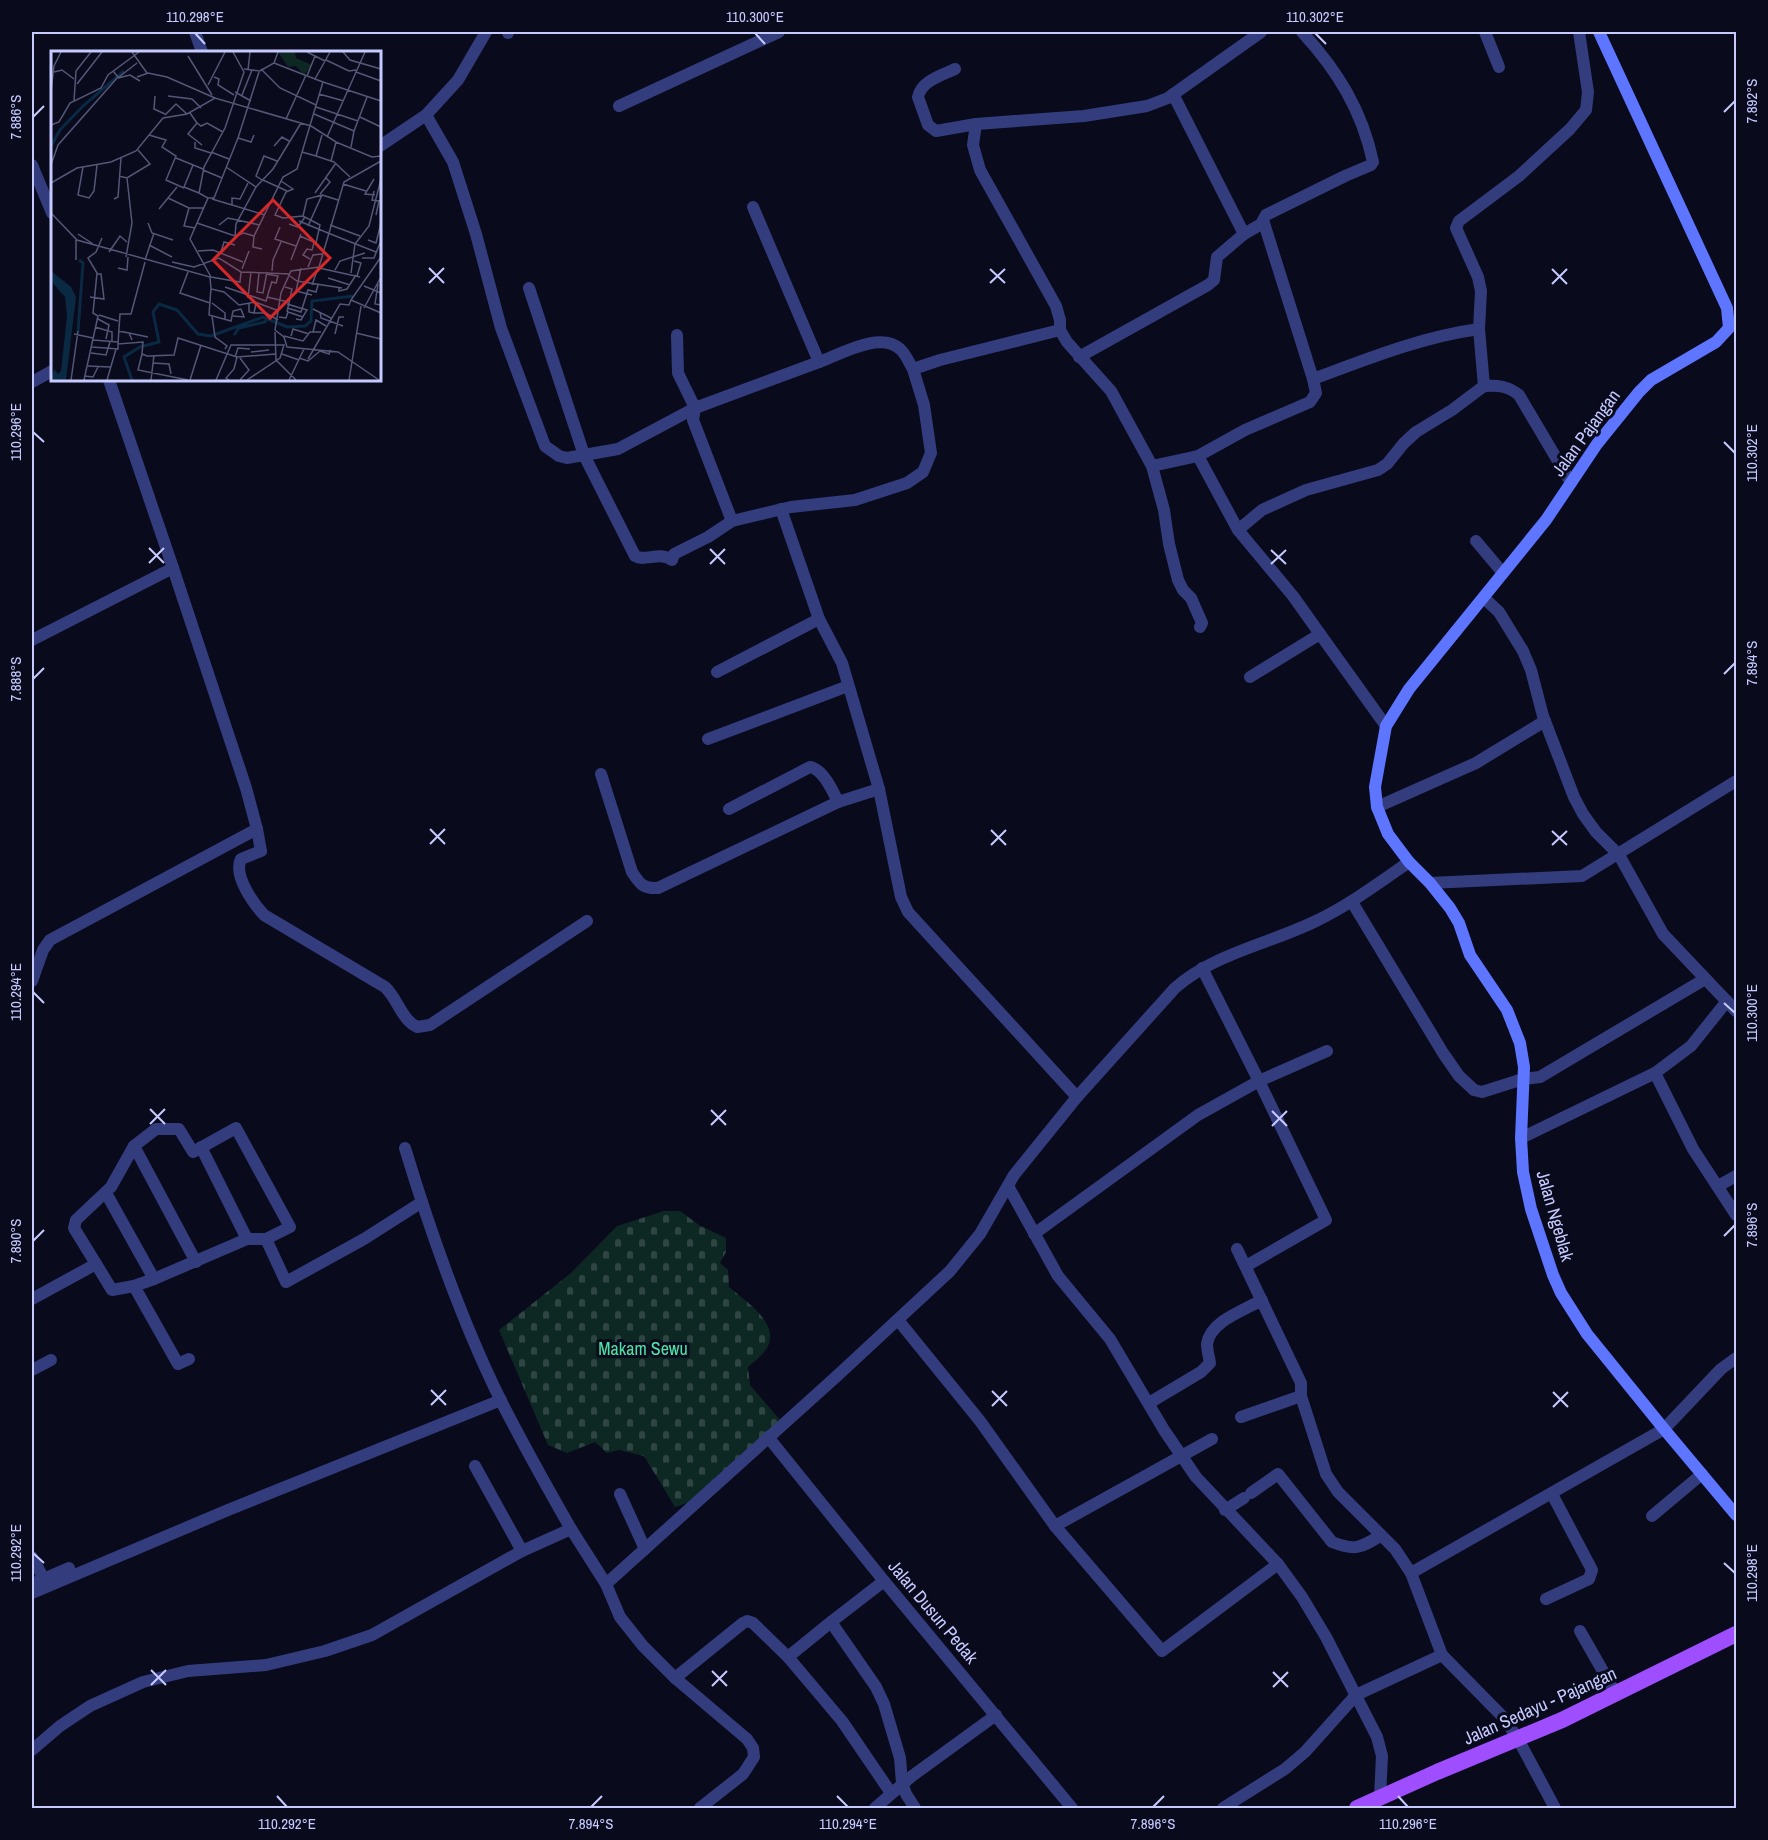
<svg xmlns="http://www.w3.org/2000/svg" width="1768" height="1840" font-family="'Archivo Narrow',sans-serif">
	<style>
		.cemetery { fill: url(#cemetery-stones) }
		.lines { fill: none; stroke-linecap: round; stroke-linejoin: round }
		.minor { stroke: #333d7e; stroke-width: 12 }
		.secondary { stroke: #5d75ff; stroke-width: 12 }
		.primary { stroke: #9e4dff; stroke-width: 16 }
		.ticks { fill: none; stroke: #c6caff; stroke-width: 2 }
		.labels { text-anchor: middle; stroke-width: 6; stroke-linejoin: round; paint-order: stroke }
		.street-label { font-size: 18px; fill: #c6caff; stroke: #0a0a1d }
		.park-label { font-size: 18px; fill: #4ee3a4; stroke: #0a0a1d }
		.inset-river { fill: none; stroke: #0a2942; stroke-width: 3 }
		.inset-road { fill: none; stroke: #555777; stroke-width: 1.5 }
		.view { fill: #d62828; fill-opacity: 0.15; stroke: #d62828; stroke-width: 3 }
		.inset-edge { fill: none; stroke: #c6caff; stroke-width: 3 }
		.neatline { fill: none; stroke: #c6caff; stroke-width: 2 }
		.ticks-label { font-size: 15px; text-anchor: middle; fill: #c6caff }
	</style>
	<defs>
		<pattern id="cemetery-stones" width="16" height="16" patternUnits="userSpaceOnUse" patternTransform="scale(1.5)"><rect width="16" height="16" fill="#0d2722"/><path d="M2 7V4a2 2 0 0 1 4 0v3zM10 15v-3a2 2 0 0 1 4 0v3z" fill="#2f4543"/></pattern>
	</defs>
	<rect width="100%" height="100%" fill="#0a0a1d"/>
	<!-- cemetery -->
	<path class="cemetery" d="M664 1211H680L699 1225 726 1238V1252L720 1263 728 1270 729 1287C745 1301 779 1322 768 1346 764 1354 755 1361 748 1367L750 1385 781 1421 719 1474 693 1501 675 1507 644 1456 619 1450 607 1453 595 1442 567 1453 548 1445 499 1330 571 1273 617 1226Z"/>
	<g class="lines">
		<!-- minor -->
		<g class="minor">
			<polyline points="195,32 202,52"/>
			<polyline points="508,32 508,33"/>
			<path d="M1302 32C1337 70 1362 110 1373 162L1371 165 1345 176 1266 215 1263 220 1313 379C1367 359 1421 337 1479 329"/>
			<polyline points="1485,32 1499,67"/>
			<path d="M955 69C942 75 921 81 918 97L928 125 936 131 976 124 1084 116 1147 106 1168 98 1261 32"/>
			<polyline points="1173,94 1244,234 1263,223"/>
			<polyline points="619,106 779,32"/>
			<polyline points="426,115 453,162 476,234 501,328 545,446 559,456 567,458 618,449 695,408 819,362"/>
			<polyline points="976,124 973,145 980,170 1056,306 1060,320 1060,330 1067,342 1111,391 1152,466 1164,510 1169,544 1178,580 1183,590 1191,598 1202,623 1200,627"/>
			<polyline points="380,146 426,115 458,80 486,32"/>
			<polyline points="32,165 52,213"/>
			<path d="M753 207 819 362C841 354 880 331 900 349 906 354 909 363 913 369"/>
			<path d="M529 288 584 455 635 556C646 562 658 551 672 560L674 554 708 537 732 521 791 507 855 500 907 483 923 472 931 453 924 405 913 369 940 360 1060 330"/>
			<polyline points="677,335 678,373 695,408 693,420 732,521"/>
			<polyline points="1079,357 1208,285 1214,280 1217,257 1244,234"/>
			<polyline points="1313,379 1316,393 1310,402 1245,430 1198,456 1238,530 1293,596 1320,634"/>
			<polyline points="32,382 52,371"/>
			<polyline points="1152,466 1198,456"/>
			<path d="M1571 483 1519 395C1508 386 1498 385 1484 386L1479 329 1481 291 1478 277 1456 228 1459 221 1519 176 1570 129 1586 110 1588 92 1579 32"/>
			<polyline points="781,509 819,619 842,663 879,789 901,897 908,912 1077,1097"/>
			<polyline points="1238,530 1262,510 1306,490 1378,470 1387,464 1404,443 1416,432 1452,410 1484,386"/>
			<polyline points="1476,541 1503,573"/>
			<polyline points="1484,598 1499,612 1523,651 1531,670 1543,716 1574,797 1583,814 1596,832 1619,855 1663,934 1736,1011"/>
			<polyline points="32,640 173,568"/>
			<polyline points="717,672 819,619"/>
			<polyline points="1250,677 1320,634 1386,726"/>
			<polyline points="708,739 848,686"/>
			<path d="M601 774 632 872C640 884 643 889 658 888L838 802"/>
			<polyline points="1377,807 1476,763 1545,721"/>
			<path d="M729 809 810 767C823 769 833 791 838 802L879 789"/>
			<path d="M257 829 261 851 241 859C233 875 253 903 264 915L385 987C398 999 401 1019 417 1027L430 1025 587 921"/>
			<polyline points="1430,883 1582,876 1736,781"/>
			<polyline points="1352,902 1443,1053 1459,1076 1474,1090 1482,1092 1523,1079 1540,1077 1705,979"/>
			<polyline points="1202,968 1259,1081 1327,1051"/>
			<polyline points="32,981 43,950 50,940 257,829 246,788 173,568 109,380"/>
			<polyline points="1655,1073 1691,1046 1727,1001"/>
			<polyline points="1521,1138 1655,1073 1693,1149 1736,1215"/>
			<polyline points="134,1146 111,1187 76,1220 74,1228 112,1290 134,1286 154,1279 247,1239 266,1239"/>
			<polyline points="201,1147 247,1239"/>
			<path d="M405 1148C431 1234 461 1320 501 1401 523 1444 547 1487 571 1529"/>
			<polyline points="1718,1186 1736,1176"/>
			<polyline points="106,1193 154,1279"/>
			<polyline points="1034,1234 1198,1115 1259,1081 1326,1220 1246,1266"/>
			<polyline points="196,1262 134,1146 156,1129 179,1129 193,1152 236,1128 290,1227 266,1239 286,1282 364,1239 422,1202"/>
			<polyline points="134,1286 178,1364 189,1359"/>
			<polyline points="32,1299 96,1264"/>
			<polyline points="898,1320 980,1421 1055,1526 1162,1651 1278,1564 1196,1477 1164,1430 1110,1339 1058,1276 1008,1186"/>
			<polyline points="32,1370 51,1360"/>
			<path d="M1149 1403 1201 1372 1210 1363C1209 1357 1207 1350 1207 1344 1210 1321 1245 1310 1262 1300"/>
			<polyline points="1241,1417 1301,1396"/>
			<polyline points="768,1437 884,1581 1072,1808"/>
			<polyline points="475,1466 522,1551"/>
			<path d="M1251 1493 1278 1474 1332 1542C1355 1551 1360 1548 1380 1536"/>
			<polyline points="620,1494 645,1549"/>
			<polyline points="1225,1510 1244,1498"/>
			<polyline points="1652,1516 1702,1474"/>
			<polyline points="1055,1526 1212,1439"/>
			<polyline points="32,1557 44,1579"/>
			<polyline points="1278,1564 1302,1597 1326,1637 1377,1737 1382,1756 1380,1797"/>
			<polyline points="1411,1573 1664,1429 1721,1369 1736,1358"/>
			<polyline points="884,1581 831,1622 876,1687 884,1704 900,1758 902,1783 906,1794 915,1808"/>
			<polyline points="32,1584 69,1568"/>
			<path d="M606 1584 838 1375 950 1271 980 1234 1014 1175 1077 1097 1175 988C1215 953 1269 944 1316 921 1349 905 1379 883 1409 862"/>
			<polyline points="32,1593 228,1510 501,1400"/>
			<polyline points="1546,1599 1589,1579 1592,1570 1552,1494"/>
			<polyline points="1580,1631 1616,1694"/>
			<polyline points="1442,1655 1504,1718 1518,1739 1555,1808"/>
			<polyline points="788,1657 842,1721 891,1793"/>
			<polyline points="675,1678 743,1623 747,1621 753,1623 788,1657 831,1622"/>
			<polyline points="32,1750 60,1726 90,1706 143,1682 188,1671 266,1665 325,1651 372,1635 522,1551 571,1529 606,1584 620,1617 643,1646 675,1678 747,1739 753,1748 754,1757 743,1774 700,1808"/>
			<polyline points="875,1808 912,1776 996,1715"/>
			<polyline points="1223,1808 1285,1769 1305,1752 1356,1695 1442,1655 1411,1573 1395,1549 1338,1492 1326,1474 1301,1396 1301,1383 1237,1249"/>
		</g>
		<!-- secondary -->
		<polyline class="secondary" points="1599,32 1727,308 1729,328 1716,342 1651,380 1639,392 1597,444 1546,520 1409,689 1386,726 1375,787 1377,807 1388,834 1409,862 1430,883 1450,908 1459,923 1470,955 1507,1010 1520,1043 1524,1067 1521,1138 1523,1172 1531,1209 1553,1275 1561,1293 1587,1334 1664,1429 1736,1515"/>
		<!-- primary -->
		<polyline class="primary" points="1357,1808 1437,1772 1562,1720 1736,1634"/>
	</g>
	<!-- ticks -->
	<path class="ticks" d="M195 33 205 44M755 33 765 44M1315 33 1326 44M1724 112 1735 101M33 117 44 106M429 268 444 283M990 269 1005 283M1552 269 1567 284M429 283 444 268M990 283 1005 269M1552 284 1567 269M33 432 44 442M1724 442 1735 453M149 548 164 563M710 549 725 564M1271 550 1286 564M149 563 164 548M710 564 725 549M1271 564 1286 550M1724 674 1735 663M33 679 44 668M430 829 445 844M991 830 1006 845M1552 831 1567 845M430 844 445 829M991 845 1006 830M1552 845 1567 831M33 992 44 1003M1724 1003 1735 1013M150 1109 165 1124M711 1110 726 1125M1272 1111 1287 1126M150 1124 165 1109M711 1125 726 1110M1272 1126 1287 1111M1724 1236 1735 1225M33 1241 44 1230M431 1390 446 1405M992 1391 1007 1406M1553 1392 1568 1407M431 1405 446 1390M992 1406 1007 1391M1553 1407 1568 1392M33 1553 44 1563M1724 1563 1735 1573M151 1670 166 1685M712 1671 727 1686M1273 1672 1288 1687M151 1685 166 1670M712 1686 727 1671M1273 1687 1288 1672M277 1796 287 1807M837 1796 848 1807M1398 1796 1408 1807M591 1807 602 1796M1153 1807 1164 1796"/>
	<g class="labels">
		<!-- street labels -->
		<g class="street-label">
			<text transform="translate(1586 433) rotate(-54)" y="6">Jalan Pajangan</text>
			<text transform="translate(1555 1216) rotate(74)" y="6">Jalan Ngeblak</text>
			<text transform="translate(933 1612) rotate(50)" y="6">Jalan Dusun Pedak</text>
			<text transform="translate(1540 1706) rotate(-24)" y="6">Jalan Sedayu - Pajangan</text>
		</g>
		<!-- park labels -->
		<g class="park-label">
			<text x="643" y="1355">Makam Sewu</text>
		</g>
	</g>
	<!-- overview -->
	<g transform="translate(51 51)">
		<rect width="330" height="330" fill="#0a0a1d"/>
		<path d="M227 1H244L245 7 261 14 254 23 251 22 245 15 237 16Z" fill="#0d2722"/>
		<path d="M0 220 20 236 25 246 15 329H0L3 318 7 323 10 320 16 265 14 246 0 230Z" fill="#0a2942"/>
		<path class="inset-river" d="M0 95 9 79 32 55 73 20M27 281 32 212 28 209M183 284 188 277 214 271 216 267M81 329 73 306 89 296 108 291 102 261 108 253 126 259 147 283 160 285 212 266 236 276 254 275 260 270 261 250 302 245"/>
		<path class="inset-road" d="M81 1 96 22M256 1 274 10M292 1 299 9 330 18M137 5 161 44M275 9 298 20 305 19M223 12 264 28M193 18 209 20 223 12 227 1M210 18 229 37 265 54M197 19 199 1M3 21 11 19 23 28M305 21 330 30M256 25 264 5M68 26 86 12M86 26 97 22 116 26 164 47M163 26 168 28 167 34 183 44M67 27 79 24 89 30M272 31 330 50M26 33 51 1M157 34 174 1M0 40 3 15 10 1M184 41 200 50M268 43 293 50M191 44 201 19M104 45 103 58 114 63M117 45 141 48 150 57M23 50 25 20 40 1M265 56 307 70M139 62 146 72 137 83 151 94M263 63 303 80 300 96M114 64 125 53 136 63M309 66 330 76M235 68 255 24M146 72 150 75 156 72 172 81M0 74 8 71 19 52 50 37 57 24 88 1M303 80 316 46M98 84 115 89 111 96 125 105 115 129 133 137M203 84 200 91 187 87 208 21M276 86 314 1M144 91V97L160 102M223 95 231 86 238 90M160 101 178 108M251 101 265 105 271 84M265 105 283 111 299 126M125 107 152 118M280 110 285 91M0 114 7 94 67 26 62 20M142 114 133 136 148 142M32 116 27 144 38 147 43 140 46 114M175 116 205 136M152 119 171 127M68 125 76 127 99 113 87 99M323 128 314 143 324 144M211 129 205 125 213 105 226 110M212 129 236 140M230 130 242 138 235 141 224 164 232 167 252 165 269 174 265 192 249 185M0 132 26 117 60 111 85 100 112 67 136 63 164 47 260 75 285 91 321 106 330 105M197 132 189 148 181 147V154L214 164M292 133 315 140M323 140 321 149 328 150 325 164M264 142 285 112M269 143 279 131 275 127M117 147 138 157H153M157 147H163L187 87M63 148 67 146 70 107M161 148 181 154M138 157 133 175 144 177M108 158 126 136M0 162 26 189 159 226 160 238 173 241 188 254 204 251 228 260M252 165 256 148 271 144M248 170 277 182M97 172 101 182 122 189M146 172 184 185 193 182 203 185 232 126 246 118 272 31 264 28 279 1M238 173 247 176 254 166M168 174 177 167 209 174M279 174 309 185M257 175 271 144 287 149M229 176 224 188 245 195M277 182 325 201M27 183 42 193M184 185 185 173 205 136 222 118 250 72M203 185 202 196 211 198M25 189V209M317 189 325 192 330 172M98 194 121 206M147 200 162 199 192 211M58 201 69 185 76 191M170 201 173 191 184 194M75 206 81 172 76 127M311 207H323L329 192M259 208 252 204 256 198 261 199 263 192M94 209 103 182M240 209 250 183M303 210 310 212 306 225M94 211 80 263H69L67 293 92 291 91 303 96 305 123 304 127 287 186 306 224 303M121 211 143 216 168 207 190 221 239 223M257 216 262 204 271 203M67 217 76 219 77 206M250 217 245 240 261 244M268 217 309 226M191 218 198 200M284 219 289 210 314 202M221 220 222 209 230 191M137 221 129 242 159 252M208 222 206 241 212 242 216 221M300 222 304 193 318 175 330 128M215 223 227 225 225 232 221 231M239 225 246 230 291 237M160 226 139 188 157 147 148 142 153 116 174 77 193 21 182 1M160 226 189 231 190 221M277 227 299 234M327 233 324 253 330 254M261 234 267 217M313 235 330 242M174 236 215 250 221 230M234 236 241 238 236 261M160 237 158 264 180 270 182 260 190 258M288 237V240L296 238 305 224M39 246 53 248 50 223H46M216 246 237 251M197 247 200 221M300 249 330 206M161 252 174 262V268M198 252V261L203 262 205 252M236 253 256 259 250 269 245 268M236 257 250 261 257 239 265 241 267 234M313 257 330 226M262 258 280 267M269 261 270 267 292 275M203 262H215L227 269M48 264 67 270M161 265 164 286 176 295 174 298M182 265 193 266 190 258M228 266 235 267 237 261 252 266M47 268 58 274 55 288M44 276 61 281V291M67 280 78 282 81 289M224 281 225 309 245 329M262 281 265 269 275 275M78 282 97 286M305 282 330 288M23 283 42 287M284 283 288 266H293M233 285 252 290 259 281H270M240 285 242 278 258 283M42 289 67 291M41 296 67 298V293M200 301 218 299M40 302 55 304 59 291M91 303 87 319 137 329M231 303 248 309M184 306 187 297 199 298M248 307 257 310 269 300 278 303 279 299M257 308 289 253 298 254 300 249 330 262M102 312 118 313 120 323M37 315 59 316M34 325 42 326 47 316M20 329 27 280M33 329 47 265 42 262 46 222 37 207 45 201 51 187M56 329 65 298M100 329 103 304M139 329 150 294M165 329 180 294H233L229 307 196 329M178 329 175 327 183 318 186 306M189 329 198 319 189 307M238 329 253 298M298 329 310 255M328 329 287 301 236 296 233 286 224 279 230 242 240 220 268 216 293 131 330 110"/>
		<path class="view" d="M222 149 279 207 219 267 162 209Z"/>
		<rect width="330" height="330" class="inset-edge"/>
	</g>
	<!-- border -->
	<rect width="1768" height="1840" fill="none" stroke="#0a0a1d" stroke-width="66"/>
	<rect x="33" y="33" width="1702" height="1774" class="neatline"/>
	<g class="ticks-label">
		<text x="195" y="22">110.298°E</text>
		<text x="755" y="22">110.300°E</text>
		<text x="1315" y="22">110.302°E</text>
		<text transform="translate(1752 101) rotate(-90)" y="5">7.892°S</text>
		<text transform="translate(16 117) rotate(-90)" y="5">7.886°S</text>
		<text transform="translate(16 432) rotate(-90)" y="5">110.296°E</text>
		<text transform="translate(1752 453) rotate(-90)" y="5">110.302°E</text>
		<text transform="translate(1752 663) rotate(-90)" y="5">7.894°S</text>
		<text transform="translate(16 679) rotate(-90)" y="5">7.888°S</text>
		<text transform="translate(16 992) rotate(-90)" y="5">110.294°E</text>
		<text transform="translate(1752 1013) rotate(-90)" y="5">110.300°E</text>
		<text transform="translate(1752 1225) rotate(-90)" y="5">7.896°S</text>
		<text transform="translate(16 1241) rotate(-90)" y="5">7.890°S</text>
		<text transform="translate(16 1553) rotate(-90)" y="5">110.292°E</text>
		<text transform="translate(1752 1573) rotate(-90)" y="5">110.298°E</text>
		<text x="287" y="1829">110.292°E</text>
		<text x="591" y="1829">7.894°S</text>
		<text x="848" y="1829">110.294°E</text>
		<text x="1153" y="1829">7.896°S</text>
		<text x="1408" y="1829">110.296°E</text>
	</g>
</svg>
